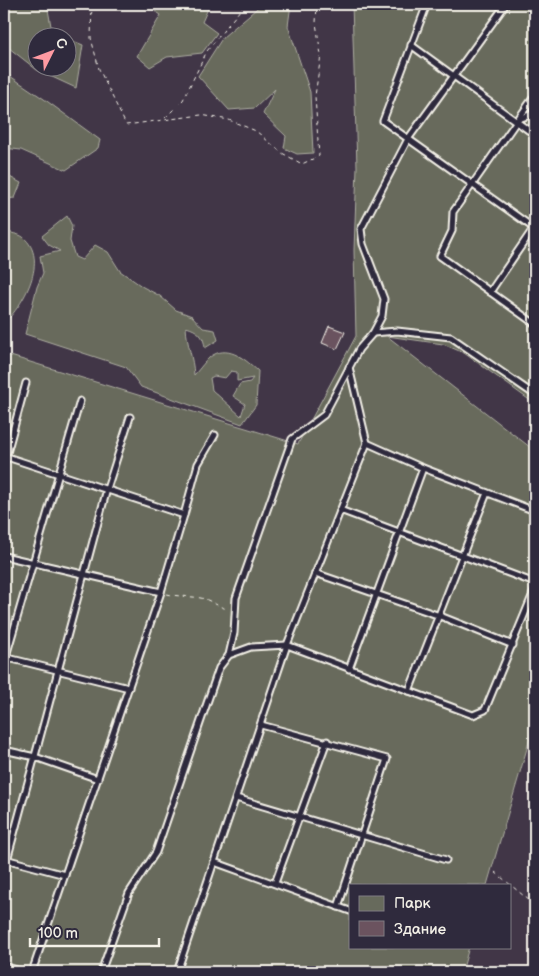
<svg xmlns="http://www.w3.org/2000/svg" width="539" height="976" font-family="'Balsamiq Sans',sans-serif">
	<style>
		.green { fill: #676a5c; stroke: #aeaea2; fill-rule: evenodd }
		.building { fill: #6b535f; stroke: #f4f1e8 }
		.lines { fill: none; stroke-linecap: round; stroke-linejoin: round }
		.service-casing { stroke: #f4f1e8; stroke-width: 9 }
		.path { stroke: #f4f1e8; stroke-width: 1; stroke-dasharray: 4 4; stroke-linecap: butt }
		.service { stroke: #2f2a3d; stroke-width: 5 }
	</style>
	<rect width="100%" height="100%" fill="#413647"/>
	<filter id="ink" filterUnits="userSpaceOnUse"><feTurbulence type="fractalNoise" baseFrequency=".02" numOctaves="2"/><feDisplacementMap in="SourceGraphic" scale="10" xChannelSelector="R" yChannelSelector="G"/><feConvolveMatrix kernelMatrix="1 2 1 2 8 2 1 2 1" color-interpolation-filters="sRGB"/></filter>
	<g filter="url(#ink)">
		<!-- green -->
		<g class="green">
			<polygon points="4,4 47,4 51,26 64,37 38,38 38,68 68,68 68,39 83,45 76,88 37,70 4,44"/>
			<polygon points="145,4 210,4 202,22 217,33 202,53 167,57 150,67 137,56 161,15"/>
			<polygon points="262,4 291,4 288,26 310,92 313,153 297,154 284,148 286,136 263,114 275,89 255,108 229,110 198,76 223,37"/>
			<polygon points="352,4 535,4 535,404 464,353 443,344 387,336 535,451 535,721 487,885 350,885 350,947 469,947 462,972 4,972 4,354 298,444 356,336 354,250 357,167"/>
			<polygon points="4,72 44,99 100,140 98,148 66,170 21,150 4,148"/>
			<polygon points="4,174 21,183 15,198 4,199"/>
			<path d="M67 216 72 226 70 241 75 257 82 260 95 245 108 252 120 271 143 287 160 296 176 310 192 316 203 328 215 330 218 340 205 348C204 336 198 330 186 327 187 346 193 357 194 375 200 369 206 359 213 355 230 345 247 361 258 371L256 405 242 424 141 387 126 367 25 334 37 287 43 273 40 256 60 251 49 245 42 236ZM231 371 237 372V381L253 378 250 382 240 384 233 396 245 404 241 416 212 390 210 378 214 376 225 378Z"/>
			<path d="M4 231C10 233 19 234 23 237 50 259 23 306 4 323Z"/>
		</g>
		<!-- building -->
		<polygon class="building" points="329,326 345,332 337,349 322,343"/>
		<g class="lines">
			<defs>
				<g id="service">
					<polyline points="427,4 383,121 535,229"/>
					<polyline points="411,45 535,135"/>
					<polyline points="535,95 453,212 452,231 440,256 535,324"/>
					<polyline points="519,119 535,113"/>
					<polyline points="490,292 535,226"/>
					<polyline points="373,333 397,331 451,337 535,395"/>
					<polyline points="367,443 423,468 535,511"/>
					<polyline points="4,456 184,515 161,592 32,972"/>
					<polyline points="4,464 26,383"/>
					<polyline points="340,510 535,583"/>
					<polyline points="184,515 198,464 215,435"/>
					<polyline points="4,556 161,592"/>
					<polyline points="315,573 440,616 513,645"/>
					<polyline points="229,655 234,633 236,598 292,439 324,415 359,349 373,333 382,316 384,299 363,244 361,229 408,139 506,4"/>
					<polyline points="4,657 129,688"/>
					<polyline points="4,663 80,401"/>
					<polyline points="349,669 423,468"/>
					<polyline points="409,691 487,493"/>
					<polyline points="261,725 387,759 338,907"/>
					<polyline points="4,750 35,757 98,779"/>
					<polyline points="236,798 446,860"/>
					<polyline points="5,859 65,875"/>
					<polyline points="214,862 350,911"/>
					<polyline points="4,871 107,489 130,417"/>
					<polyline points="275,883 327,741"/>
					<polyline points="4,966 23,972"/>
					<polyline points="101,972 129,893 156,852 219,668 229,655 251,647 287,645 473,715 485,710 535,589"/>
					<polyline points="177,972 287,645 367,443 349,367"/>
				</g>
			</defs>
			<!-- service casing -->
			<use href="#service" class="service-casing"/>
			<!-- path -->
			<g class="path">
				<polyline points="92,4 91,38 99,69 126,125 201,115 229,120 256,131 282,153 302,164 319,156 315,96 321,55 316,23 317,4"/>
				<polyline points="165,118 183,100 207,51 245,4"/>
				<path d="M167 594C179 597 195 596 205 599 211 601 219 607 227 609"/>
				<polyline points="495,872 530,901 535,902"/>
			</g>
			<!-- service -->
			<use href="#service" class="service"/>
		</g>
	</g>
	<!-- margin -->
	<rect width="539" height="976" fill="none" stroke="#2f2a3d" stroke-width="20"/>
	<rect x="10" y="10" width="519" height="956" fill="none" stroke="#f4f1e8" stroke-width="2" filter="url(#ink)"/>
	<!-- legend -->
	<rect x="349" y="884" width="162" height="65" fill="#2f2a3d" stroke="#7e7a81"/>
	<rect x="359" y="896" width="25" height="15" fill="#676a5c" stroke="#7e7a81"/>
	<text x="394" y="908" font-size="15" fill="#f4f1e8">Парк</text>
	<rect x="359" y="921" width="25" height="15" fill="#6b535f" stroke="#7e7a81"/>
	<text x="394" y="934" font-size="15" fill="#f4f1e8">Здание</text>
	<!-- north arrow -->
	<g transform="translate(52 52) rotate(48)"><circle r="24" fill="#2f2a3d" stroke="#7e7a81"/>
	<path d="M0-4L9 19L0 12L-9 19Z" fill="#ff9aa2"/>
	<text y="-8" font-size="14" font-weight="bold" text-anchor="middle" fill="#f4f1e8">С</text>
	</g>
	<!-- scale -->
	<path d="M30 938v8h129v-8" fill="none" stroke="#f4f1e8" stroke-width="2.5"/>
	<text x="38" y="938" font-size="15" fill="#f4f1e8" stroke="#2f2a3d" stroke-width="4" paint-order="stroke">100 m</text>
</svg>
